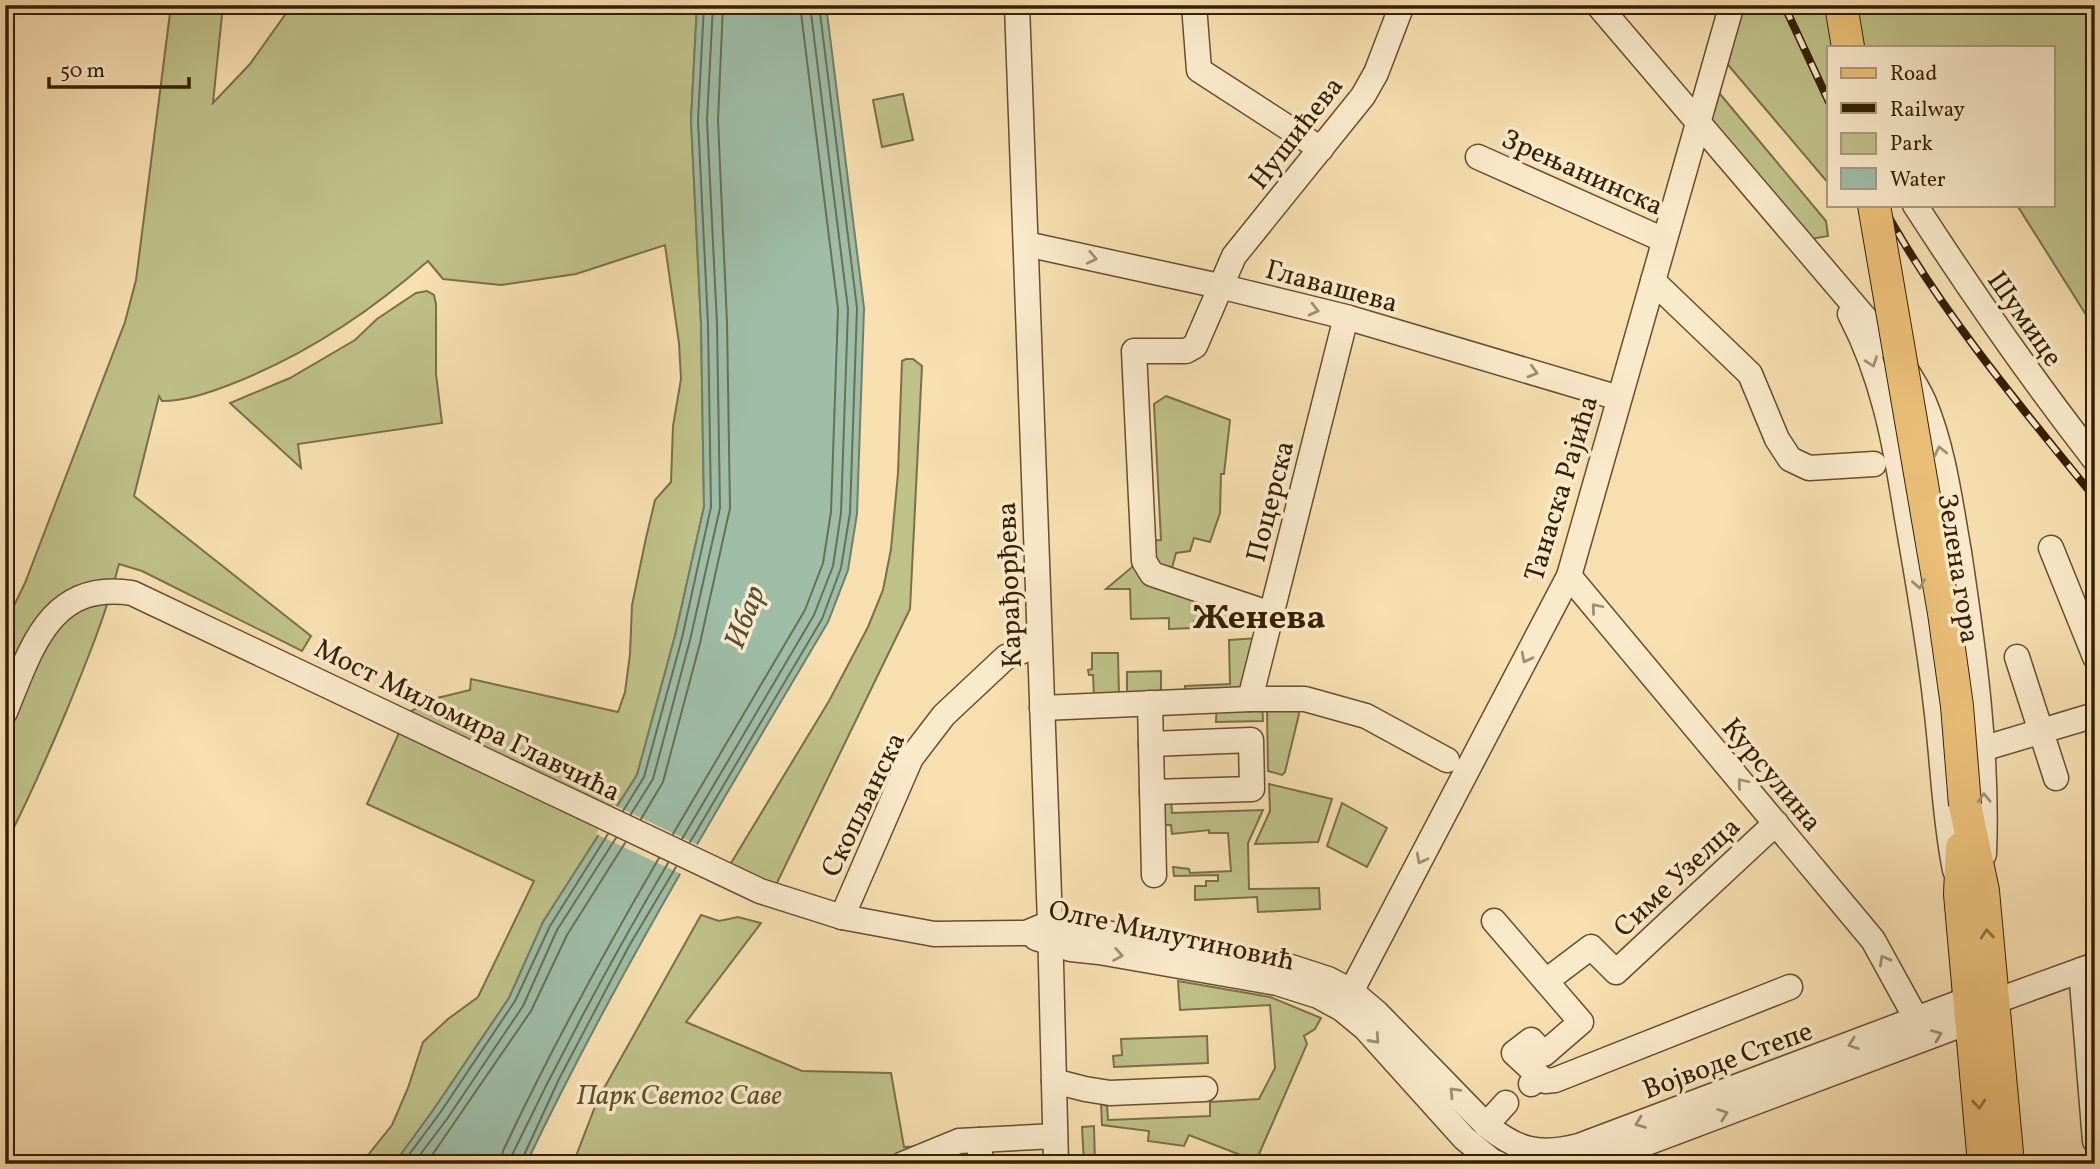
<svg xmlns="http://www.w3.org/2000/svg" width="2100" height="1169" font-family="Vollkorn,serif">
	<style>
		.green { fill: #bfc189; stroke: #7a7046; stroke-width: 2 }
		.water { fill: #9ebda7; stroke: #747e65; stroke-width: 2 }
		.pier { fill: #f7dfb0 }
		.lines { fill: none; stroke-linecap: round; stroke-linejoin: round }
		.shore { stroke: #6a6e55; stroke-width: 2 }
		.minor-casing { stroke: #664f2e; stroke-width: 27 }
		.major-casing { stroke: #361f03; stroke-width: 34 }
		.minor { stroke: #faeacc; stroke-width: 24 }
		.major { stroke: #ecc078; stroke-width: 32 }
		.rail-casing { stroke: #361f03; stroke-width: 8 }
		.rail { stroke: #faeacc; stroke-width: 5; stroke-dasharray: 16; stroke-linecap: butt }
		.major-bridge-casing { stroke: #361f03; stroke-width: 34; stroke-linecap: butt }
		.major-bridge { stroke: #ecc078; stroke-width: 32 }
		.oneway { stroke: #a28f72 }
		.oneway2 { stroke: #91703e }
		.labels { text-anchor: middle; stroke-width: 7; stroke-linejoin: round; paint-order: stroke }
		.street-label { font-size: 28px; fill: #361f03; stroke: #faeacc }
		.park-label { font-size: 28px; font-style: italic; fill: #5f502b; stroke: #faeacc }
		.water-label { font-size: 30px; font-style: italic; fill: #554e34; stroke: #faeacc }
		.district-label { font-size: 35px; font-weight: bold; fill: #361f03; stroke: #faeacc }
	</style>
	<rect width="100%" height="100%" fill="#f7dfb0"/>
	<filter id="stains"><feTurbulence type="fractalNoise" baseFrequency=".00286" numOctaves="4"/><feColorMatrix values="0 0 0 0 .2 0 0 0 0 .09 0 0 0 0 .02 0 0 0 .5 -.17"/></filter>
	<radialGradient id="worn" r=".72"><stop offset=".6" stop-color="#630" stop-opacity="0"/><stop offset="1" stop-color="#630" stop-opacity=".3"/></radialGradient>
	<!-- green -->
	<g class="green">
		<path d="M171 5H223L213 103 250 64 292 5H617L627 11H633L638 5H697L691 120 701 324 704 507 675 636 637 775 543 922 509 998 434 1109 394 1164H361L392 1125 408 1088 423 1042 448 1019 478 997 534 881 367 804 408 713 433 699 470 690 471 679 618 712 625 692 630 654 632 605 646 538 655 500 671 482 673 426 681 379 679 343 665 245 576 274 501 285 443 279 428 261C369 313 302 357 229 385 208 393 185 401 162 401L159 396 134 496 311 636 302 651 142 571 119 564C106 615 86 663 66 712 47 757 28 801 5 845V624L25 583 125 322 136 280Z"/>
		<polygon points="1732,5 1784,5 1820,85 1787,5 2095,5 2095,329 2017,205 2053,205 2053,47 1829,47 1829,184 1718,53"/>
		<polygon points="1710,82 1826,221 1828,236 1800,241 1698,122"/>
		<polygon points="903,94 913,140 882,147 873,100"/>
		<polygon points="427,291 434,295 436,304 436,374 442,423 298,444 301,468 230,403 290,378 355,340 377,319 416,293"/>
		<polygon points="906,359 913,359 922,366 910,609 774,889 728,868 829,701 868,627 883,590 891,549 898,473 902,361"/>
		<polygon points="1166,396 1230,420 1224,474 1221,474 1220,513 1210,542 1194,538 1190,551 1176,553 1169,579 1254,616 1256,625 1228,626 1224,620 1194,621 1193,628 1169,629 1169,618 1131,619 1130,589 1106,589 1137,563 1147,541 1161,540 1154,404"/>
		<polygon points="1258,638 1243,689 1185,694 1185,686 1230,684 1229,640"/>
		<polygon points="1092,653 1118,653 1119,696 1094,697 1093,675 1089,675 1088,670 1092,669"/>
		<polygon points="1161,671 1161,696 1127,697 1127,672"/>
		<polygon points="1262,699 1263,721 1216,722 1217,700"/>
		<polygon points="1267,710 1298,711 1299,714 1285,772 1282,775 1268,771"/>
		<polygon points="1269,784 1332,799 1318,842 1255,844 1270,811"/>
		<polygon points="1171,799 1172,813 1263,810 1248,843 1249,889 1319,888 1320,909 1258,912 1257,897 1195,900 1195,886 1206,886 1206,881 1218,881 1218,875 1174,876 1173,867 1189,869 1190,873 1231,871 1228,833 1209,833 1209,830 1172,834 1171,825 1159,825 1160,800"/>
		<polygon points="1342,803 1387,828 1367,867 1327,846"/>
		<polygon points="701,915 719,921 738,917 761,923 686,1022 802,1071 891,1073 904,1147 962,1144 962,1164 573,1164 598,1099"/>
		<polygon points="1178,981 1270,997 1321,1018 1315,1029 1304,1036 1307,1044 1256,1161 1189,1135 1184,1146 1148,1141 1149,1131 1102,1125 1101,1104 1107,1106 1108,1120 1210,1116 1210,1102 1259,1099 1275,1068 1270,1005 1180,1010"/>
		<polygon points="1207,1036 1208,1063 1114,1067 1113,1056 1122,1055 1121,1039"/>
		<polygon points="1094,1126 1095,1164 1084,1164 1082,1127"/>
	</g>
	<!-- water -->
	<path class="water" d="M697 5H826L864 308 857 514 848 570 828 622C723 800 615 977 526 1164H394L434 1109 509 998 543 922 637 775 675 636 704 507 701 324 691 120Z"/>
	<!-- pier -->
	<polygon class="pier" points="614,805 700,846 683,875 596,834"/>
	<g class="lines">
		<!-- shore -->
		<g class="shore">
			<polyline points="623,811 644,777 682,638 711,507 708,324 698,120 704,5"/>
			<polyline points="631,814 653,779 690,640 720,508 717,324 707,120 713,5"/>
			<polyline points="641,819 663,782 700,643 730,508 727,323 718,120 723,5"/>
			<polyline points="673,834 805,610 823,563 831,512 838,309 800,5"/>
			<polyline points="682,839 814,615 833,566 841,513 848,309 810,5"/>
			<polyline points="690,842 822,619 841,568 850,513 857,308 819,5"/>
			<polyline points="402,1164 440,1113 515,1001 550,926 608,834"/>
			<polyline points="413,1164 447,1119 523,1006 557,930 616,838"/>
			<polyline points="426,1164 531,1011 567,935 625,843"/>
			<path d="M501 1164 503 1151C550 1051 603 954 659 858"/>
			<path d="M511 1164 512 1155C560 1055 612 958 668 863"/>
			<polyline points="520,1164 559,1079 629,946 676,867"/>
		</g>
		<defs>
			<g id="minor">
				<polyline points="1017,5 1050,923 1056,1164"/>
				<polyline points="1194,5 1199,70 1321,149"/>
				<path d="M1598 5 1894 352C1905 368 1916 384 1924 402 1944 450 1950 502 1959 552 1974 652 1988 753 1984 854"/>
				<polyline points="1478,157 1664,240"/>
				<path d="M1915 205C1972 293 2031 378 2095 460"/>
				<polyline points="1026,244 1219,286 1346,317 1619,398"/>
				<polyline points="1653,281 1750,374 1777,439 1790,459 1809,468 1874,464"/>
				<path d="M1850 314C1883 377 1895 442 1906 512 1917 577 1929 641 1936 706 1943 761 1944 816 1955 870"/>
				<polyline points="2051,548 2095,657"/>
				<polyline points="1569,576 1873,940 1917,1020"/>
				<polyline points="1271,614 1152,574 1144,561 1134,351 1186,351 1195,346 1234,256 1363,96 1376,73 1402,5"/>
				<polyline points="2017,657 2056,778"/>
				<polyline points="1250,699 1346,317"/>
				<polyline points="1150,703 1154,875"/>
				<polyline points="1042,708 1250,699 1305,699 1366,716 1447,760"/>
				<path d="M5 712C31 650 49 580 132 593L760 891 842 917 934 934 1026 933 1050 923 1285 965 1328 979 1351 991 1377 1013 1486 1125C1518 1151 1539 1156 1579 1146L1969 999 1985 1001"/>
				<polyline points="1151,744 1251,740 1252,789 1152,792"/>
				<polyline points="1982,749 2095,715"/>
				<polyline points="842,917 911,758 944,715 1006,657 1039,645"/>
				<polyline points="1494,921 1581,1022 1544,1054 1531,1040 1514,1053 1540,1077 1531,1084"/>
				<polyline points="1036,938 1071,949 1099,952 1277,983 1318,996 1342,1009 1365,1028 1464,1138 1492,1161 1499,1164"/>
				<polyline points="2081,970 2095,1141"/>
				<polyline points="1546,981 1591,947 1616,972 1776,823"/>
				<polyline points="1342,1009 1569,576 1730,11"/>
				<polyline points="1540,1077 1545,1081 1555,1080 1790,987"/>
				<polyline points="1054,1081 1085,1089 1110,1093 1205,1089"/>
				<polyline points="1486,1125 1506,1103"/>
				<polyline points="980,1140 980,1164"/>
				<polyline points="903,1164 959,1141 1055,1136"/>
				<polyline points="1591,1164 1971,1021 1993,1002 2095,965"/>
			</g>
			<g id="major">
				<polyline points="1841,5 1848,47"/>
				<polyline points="1965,805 1983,891 2008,1164"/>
				<polyline points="1962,848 1960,894 1984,1164"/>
			</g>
		</defs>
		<!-- minor casing -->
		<use href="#minor" class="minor-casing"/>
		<!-- major casing -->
		<use href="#major" class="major-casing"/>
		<!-- minor -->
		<use href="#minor" class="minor"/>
		<!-- major -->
		<use href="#major" class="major"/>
		<defs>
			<g id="rail">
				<polyline points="1784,5 1829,102"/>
				<path d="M1882 205C1940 311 2019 405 2095 498"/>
			</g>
		</defs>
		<!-- rail casing -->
		<use href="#rail" class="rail-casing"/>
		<!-- rail -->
		<use href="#rail" class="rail"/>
		<defs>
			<polyline id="major-bridge" points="1874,205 1944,613 1957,706 1965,805"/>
		</defs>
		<!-- major-bridge casing -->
		<use href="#major-bridge" class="major-bridge-casing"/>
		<!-- major-bridge -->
		<use href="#major-bridge" class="major-bridge"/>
	</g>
	<!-- one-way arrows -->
	<defs><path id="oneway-chevron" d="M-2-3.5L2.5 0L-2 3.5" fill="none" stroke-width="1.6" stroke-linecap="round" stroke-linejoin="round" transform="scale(1.75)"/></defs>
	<g class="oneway">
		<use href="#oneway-chevron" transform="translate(1092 258) rotate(12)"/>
		<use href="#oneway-chevron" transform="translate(1314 310) rotate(14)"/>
		<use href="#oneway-chevron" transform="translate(1872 362) rotate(70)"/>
		<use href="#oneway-chevron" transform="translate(1533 372) rotate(16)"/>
		<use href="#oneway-chevron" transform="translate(1940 451) rotate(-103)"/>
		<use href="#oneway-chevron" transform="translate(1919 584) rotate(80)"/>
		<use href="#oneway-chevron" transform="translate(1596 608) rotate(-130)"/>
		<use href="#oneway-chevron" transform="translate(1526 658) rotate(117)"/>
		<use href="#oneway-chevron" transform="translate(1742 783) rotate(-130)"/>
		<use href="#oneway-chevron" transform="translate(1984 798) rotate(-92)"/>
		<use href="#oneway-chevron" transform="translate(1421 859) rotate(118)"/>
		<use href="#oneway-chevron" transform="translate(1118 955) rotate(10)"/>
		<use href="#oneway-chevron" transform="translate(1884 960) rotate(-119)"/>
		<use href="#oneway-chevron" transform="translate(1937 1035) rotate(-21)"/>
		<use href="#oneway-chevron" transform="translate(1375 1039) rotate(48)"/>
		<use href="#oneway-chevron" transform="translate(1853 1044) rotate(160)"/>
		<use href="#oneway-chevron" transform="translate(1454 1092) rotate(-134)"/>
		<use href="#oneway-chevron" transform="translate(1723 1114) rotate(-20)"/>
		<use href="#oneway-chevron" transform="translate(1640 1123) rotate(159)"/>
	</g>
	<g class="oneway2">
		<use href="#oneway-chevron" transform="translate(1987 934) rotate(-95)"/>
		<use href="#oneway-chevron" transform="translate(1979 1104) rotate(85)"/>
	</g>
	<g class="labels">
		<!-- street labels -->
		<g class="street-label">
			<text transform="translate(1295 132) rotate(-52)" y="10">Нушићева</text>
			<text transform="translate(1583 171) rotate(24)" y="10">Зрењанинска</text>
			<text transform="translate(1332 285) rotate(15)" y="10">Главашева</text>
			<text transform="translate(2026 318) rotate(55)" y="10">Шумице</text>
			<text transform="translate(1560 488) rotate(-73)" y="10">Танаска Рајића</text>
			<text transform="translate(1269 501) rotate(-76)" y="10">Поцерска</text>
			<text transform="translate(1960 568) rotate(81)" y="10">Зелена гора</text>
			<text transform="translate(1008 585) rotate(-92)" y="10">Карађорђева</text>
			<text transform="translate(468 719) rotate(26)" y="10">Мост Миломира Главчића</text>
			<text transform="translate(1773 774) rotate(50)" y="10">Курсулина</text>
			<text transform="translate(862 804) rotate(-64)" y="10">Скопљанска</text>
			<text transform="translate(1676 876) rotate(-43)" y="10">Симе Узелца</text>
			<text transform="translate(1172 934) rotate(12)" y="10">Олге Милутиновић</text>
			<text transform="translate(1727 1059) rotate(-20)" y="10">Војводе Степе</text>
		</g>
		<!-- park labels -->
		<g class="park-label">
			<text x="679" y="1104">Парк Светог Саве</text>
		</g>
		<!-- water labels -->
		<g class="water-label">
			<text transform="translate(744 617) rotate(-69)" y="10">Ибар</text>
		</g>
		<!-- district labels -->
		<g class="district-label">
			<text x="1259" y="628">Женева</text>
		</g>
	</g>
	<!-- margin -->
	<rect width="2100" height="1169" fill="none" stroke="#f7dfb0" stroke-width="28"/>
	<rect x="7" y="7" width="2086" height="1155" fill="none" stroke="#361f03" stroke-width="3.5"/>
	<rect x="14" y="14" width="2072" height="1141" fill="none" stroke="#361f03" stroke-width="2"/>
	<!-- legend -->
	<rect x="1827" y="46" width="228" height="161" fill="#faeacc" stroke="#ac997c" stroke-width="2"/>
	<rect x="1841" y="68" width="35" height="10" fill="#ecc078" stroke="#ac997c" stroke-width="2"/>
	<text x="1890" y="80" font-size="21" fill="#361f03">Road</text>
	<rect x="1841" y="103" width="35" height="10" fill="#361f03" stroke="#ac997c" stroke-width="2"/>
	<text x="1890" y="116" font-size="21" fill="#361f03">Railway</text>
	<rect x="1841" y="133" width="35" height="21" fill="#bfc189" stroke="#ac997c" stroke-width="2"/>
	<text x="1890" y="150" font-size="21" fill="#361f03">Park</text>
	<rect x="1841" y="168" width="35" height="21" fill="#9ebda7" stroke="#ac997c" stroke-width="2"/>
	<text x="1890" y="186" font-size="21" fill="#361f03">Water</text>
	<!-- scale -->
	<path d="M49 77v10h140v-10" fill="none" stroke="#361f03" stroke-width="3.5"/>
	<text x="60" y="77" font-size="21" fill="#361f03" stroke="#faeacc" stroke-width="5" paint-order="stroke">50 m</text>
	<rect width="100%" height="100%" filter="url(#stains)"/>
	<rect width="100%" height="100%" fill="url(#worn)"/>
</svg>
